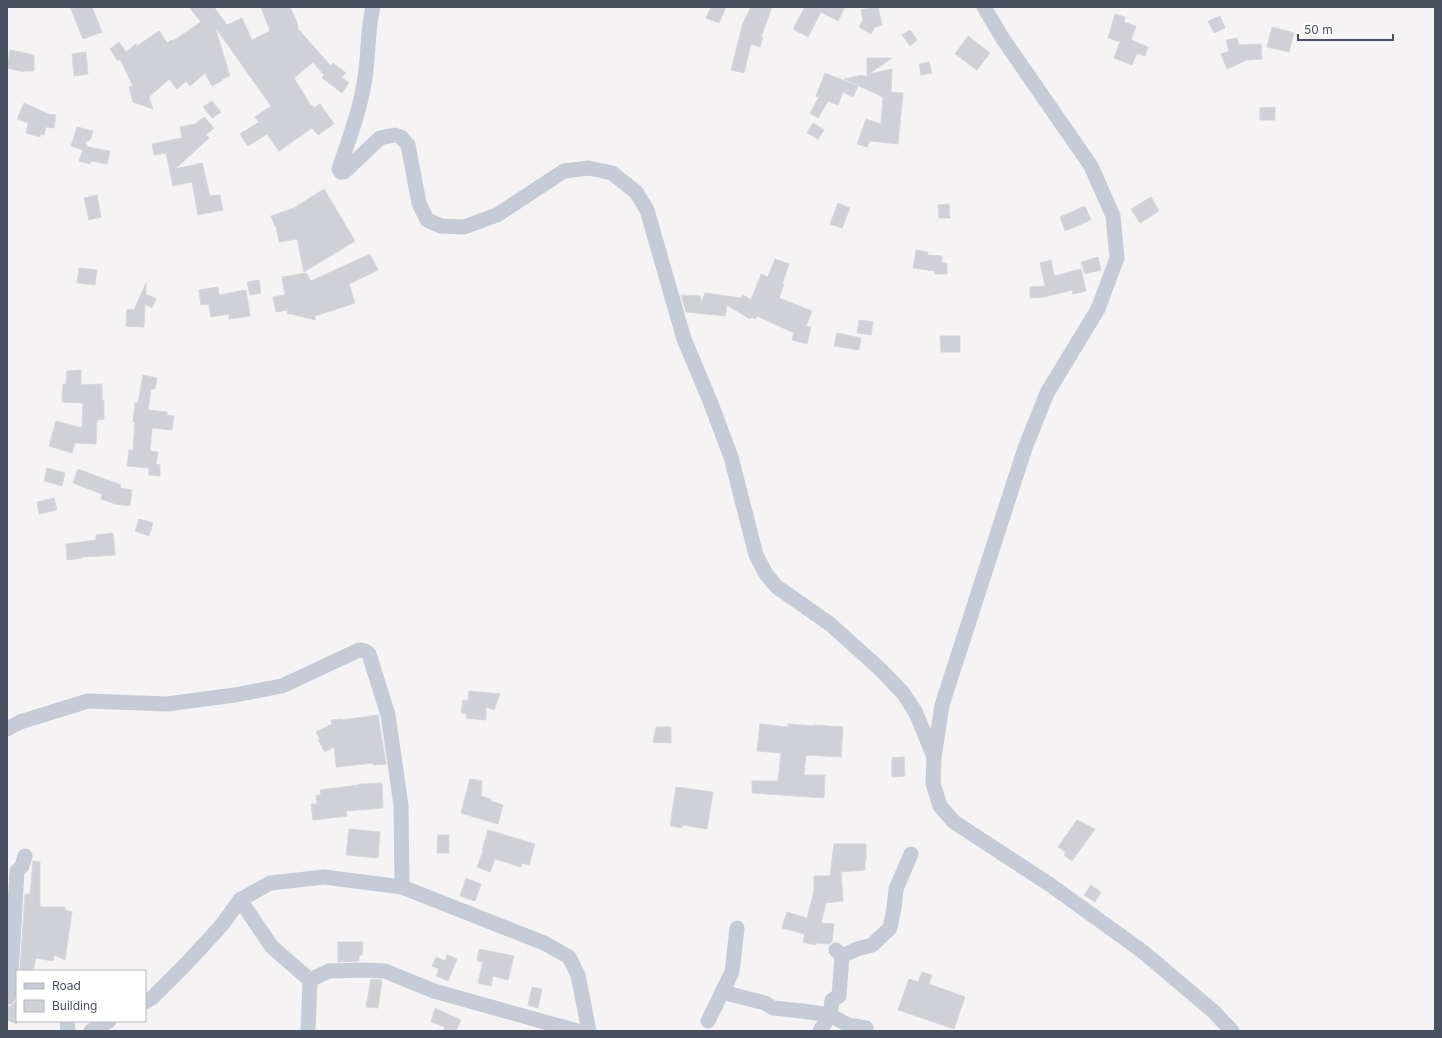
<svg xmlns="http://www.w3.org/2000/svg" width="1442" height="1038" font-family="Inter,sans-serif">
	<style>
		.building { fill: #cfd1d7; stroke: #d7d7de }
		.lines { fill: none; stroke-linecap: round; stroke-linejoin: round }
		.street { stroke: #c6ccd7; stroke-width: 15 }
	</style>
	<rect width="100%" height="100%" fill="#f5f3f3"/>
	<!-- building -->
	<g class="building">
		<polygon points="70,7 92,7 102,32 83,39"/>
		<polygon points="189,7 214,7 227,25 242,18 252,40 270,31 261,7 290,7 297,22 298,29 331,66 333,63 346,73 342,77 349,83 342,93 322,78 324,75 313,62 294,78 311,106 312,105 314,108 320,104 334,124 318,135 312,128 279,151 267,134 248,146 240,134 259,122 255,117 271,106 215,27 230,76 222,79 223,80 212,86 205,73 190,86 186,81 177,89 169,79 149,97 153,109 133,102 129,87 133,86 120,59 118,61 110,49 119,42 126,52 136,44 137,46 159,31 167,43 172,40 173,41 201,22"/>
		<polygon points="711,7 726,7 719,23 706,18"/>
		<polygon points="751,7 772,7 761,37 763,37 760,47 751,44 744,73 731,70 743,23"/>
		<polygon points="805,7 845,7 838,21 821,12 808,37 793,29"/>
		<polygon points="874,7 878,7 882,25 875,27 871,34 859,27 863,20 861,10"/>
		<polygon points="1115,14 1125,17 1124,22 1136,26 1131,40 1148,47 1145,56 1137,53 1132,65 1114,58 1120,42 1108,38"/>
		<polygon points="1220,16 1225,28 1214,33 1208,21"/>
		<polygon points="1272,27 1294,33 1289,52 1267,47"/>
		<polygon points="910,30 917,40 910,46 902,35"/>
		<polygon points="968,36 990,53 977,70 955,54"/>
		<polygon points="1237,38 1239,45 1261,44 1262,59 1247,60 1227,69 1221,54 1229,51 1226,40"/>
		<polygon points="10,50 34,55 34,71 24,71 24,72 7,68"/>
		<polygon points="86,52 88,74 74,76 72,54"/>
		<polygon points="867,58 892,58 869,74 892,69 891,92 903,93 898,144 870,141 867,147 857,144 866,119 881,124 883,97 844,79 862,75 867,77"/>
		<polygon points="929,62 932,73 921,75 919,64"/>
		<polygon points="825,73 858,86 853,97 843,92 838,105 828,101 818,118 810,113 819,97 816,96"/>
		<polygon points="212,101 221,112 212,118 203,107"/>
		<polygon points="24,103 48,114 56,115 54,128 46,127 44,135 41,134 40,137 26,133 28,123 17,119"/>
		<polygon points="1275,107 1275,120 1260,120 1260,108"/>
		<polygon points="204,117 214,128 206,135 209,138 175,169 202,163 210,196 220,195 223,210 198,215 192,182 173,186 166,153 154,155 152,144 182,138 180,127 195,124"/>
		<polygon points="813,123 824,130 818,139 807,133"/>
		<polygon points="77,127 93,131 90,140 85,142 87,147 110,151 107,164 91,161 90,164 79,161 83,150 71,146"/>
		<polygon points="324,189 355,241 304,272 297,239 279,242 276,226 275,226 271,216 297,207 297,206"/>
		<polygon points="97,195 101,217 89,220 84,198"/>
		<polygon points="1151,197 1159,211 1140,223 1131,209"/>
		<polygon points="838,203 850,208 842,228 830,224"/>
		<polygon points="949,204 950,218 939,218 938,205"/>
		<polygon points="1085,206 1091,220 1065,231 1060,217"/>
		<polygon points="916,250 928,252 927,255 942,256 942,263 947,263 947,274 934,274 935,271 913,268"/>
		<polygon points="370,254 378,270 349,284 355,303 315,316 315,320 292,314 288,314 287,310 276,312 273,297 285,295 282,277 306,273 311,281"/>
		<polygon points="1098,257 1101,270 1085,274 1081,262"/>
		<polygon points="775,259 789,264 782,284 784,284 779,298 812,311 806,326 811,327 807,344 792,340 794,333 757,316 755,319 752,317 750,319 727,305 725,316 686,312 681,295 700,296 701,303 705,293 741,298 743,295 751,300 761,274 768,277"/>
		<polygon points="1051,260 1054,276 1081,269 1086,291 1073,294 1072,290 1044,297 1030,298 1030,287 1045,286 1040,263"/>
		<polygon points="79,268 97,270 95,285 77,283"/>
		<polygon points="259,280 261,293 250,295 247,282"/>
		<polygon points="146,283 146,294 156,299 152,308 145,304 144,327 126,326 127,309 134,310"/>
		<polygon points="218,287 219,295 246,290 250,316 229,319 229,314 211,317 209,304 201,305 199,290"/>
		<polygon points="859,320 873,322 871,335 857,333"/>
		<polygon points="837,333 861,338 859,350 834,346"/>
		<polygon points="940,336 960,336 960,352 941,352"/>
		<polygon points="81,370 81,385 102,384 102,400 104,400 104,419 97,420 96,444 75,443 72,453 49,446 56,421 82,428 83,403 62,402 63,384 66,384 67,371"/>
		<polygon points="143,375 157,378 155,389 151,389 148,410 167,412 167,415 174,416 172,430 152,428 150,451 158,452 156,464 160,465 160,476 149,475 149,468 127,466 129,450 133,451 135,422 133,422 135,403 138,403"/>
		<polygon points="47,468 65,473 62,486 44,481"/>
		<polygon points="78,469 121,485 120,488 132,490 130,506 115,504 101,499 102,494 73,483"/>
		<polygon points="54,498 57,510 39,514 37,502"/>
		<polygon points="139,519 153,523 149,536 135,531"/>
		<polygon points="113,533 115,555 82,557 82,558 67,560 66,544 96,540 96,535"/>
		<polygon points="469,691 500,694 494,710 486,707 486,720 466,718 467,714 461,713 463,700 468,701"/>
		<polygon points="378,715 386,764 373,765 373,763 336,767 334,747 325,752 318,740 320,739 316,732 332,724 331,720 342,719 342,720"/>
		<polygon points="760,724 788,727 788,724 814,726 814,725 843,727 841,757 806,755 804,775 825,775 824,798 752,793 752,781 778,781 781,753 757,751"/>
		<polygon points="656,727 671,727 671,743 653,742"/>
		<polygon points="904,757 905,776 892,777 892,758"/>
		<polygon points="470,779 482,781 481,796 491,799 491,801 503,805 498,824 461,813"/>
		<polygon points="382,783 383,808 346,811 347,816 313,820 311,804 317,804 316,795 321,795 320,790 359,785 359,784"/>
		<polygon points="676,787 713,792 707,829 683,825 682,828 670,826"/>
		<polygon points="1077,820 1095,829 1072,861 1064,855 1066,852 1058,847"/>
		<polygon points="349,829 380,832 378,858 346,855"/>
		<polygon points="488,830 535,844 529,865 522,863 521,867 495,859 490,872 477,867 483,851 482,851"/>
		<polygon points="438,835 449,835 449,853 437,853"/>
		<polygon points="834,844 866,844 866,860 865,860 865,870 841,872 843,901 826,903 821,923 834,924 832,942 830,944 816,943 815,945 803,942 805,934 782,928 787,912 807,918 814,892 814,876 830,876"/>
		<polygon points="33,861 40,862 40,907 65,907 65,910 72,912 65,960 54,955 53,961 36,958 33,971 20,971 25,894 30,894"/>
		<polygon points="466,878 481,884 475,901 460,896"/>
		<polygon points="1091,885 1101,892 1095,902 1084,895"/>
		<polygon points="338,942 363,942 362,955 359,955 359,961 338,962"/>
		<polygon points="479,949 514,956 508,980 493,976 491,986 478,983 483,962 477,961"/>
		<polygon points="447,955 457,959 448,981 436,976 439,969 432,966 436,957 445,961"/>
		<polygon points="922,972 932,975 929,984 965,997 954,1029 898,1010 909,979 918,982"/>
		<polygon points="371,979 382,980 378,1008 366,1007"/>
		<polygon points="532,987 542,989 538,1008 528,1005"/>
		<polygon points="15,1002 17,1003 17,1024 7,1020 7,1006 10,1006"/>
		<polygon points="435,1008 461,1020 456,1031 443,1031 445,1027 431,1022"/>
	</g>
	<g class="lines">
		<!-- street -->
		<g class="street">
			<path d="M373 7C367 30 369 54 365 77 361 108 349 139 339 169L341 172H344L380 138 395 135 401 137 408 145 419 203 427 220 441 226 464 227 497 215 564 171 589 168 612 173 636 192 647 210 684 339 710 401 731 457 756 555 766 574 777 587 830 624 880 669 903 693 916 713 934 757"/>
			<polyline points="984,7 1003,39 1091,166 1113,216 1117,258 1098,309 1047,393 1025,448 942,705 934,757 933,783 940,806 954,822 1049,884 1142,951 1213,1011 1232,1031"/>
			<polyline points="7,729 20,722 88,701 167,704 235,695 282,686 359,650 365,651 369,654 388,715 401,805 402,887"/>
			<polyline points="240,900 272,947 310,980 308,1031"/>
			<polyline points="842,956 857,949 872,945 890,928 894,908 896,889 911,854"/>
			<polyline points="310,980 329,971 364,970 385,971 434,991 577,1031"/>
			<polyline points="722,992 765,1003 773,1008 802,1011 830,1015 848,1025 866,1028 866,1031"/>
			<polyline points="8,997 11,989 11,976 17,871 22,866 25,856"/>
			<polyline points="145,1002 152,998 186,964 221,926 240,900 270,883 324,877 402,887 544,943 569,957 578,975 589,1031"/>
			<polyline points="67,1021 68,1031"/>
			<polyline points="708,1021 732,972 737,928"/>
			<polyline points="91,1031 109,1021"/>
			<polyline points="820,1031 830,1015 832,1000 839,996 842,956 836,950"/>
		</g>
	</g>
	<!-- border -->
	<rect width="1442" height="1038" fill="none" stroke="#495161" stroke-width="16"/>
	<!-- legend -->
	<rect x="16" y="970" width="130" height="52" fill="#ffffff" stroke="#b6b9c0"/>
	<rect x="24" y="983" width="20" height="6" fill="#c6ccd7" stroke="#b6b9c0"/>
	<text x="52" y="990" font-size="12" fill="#495161">Road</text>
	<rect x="24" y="1000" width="20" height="12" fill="#cfd1d7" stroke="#b6b9c0"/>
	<text x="52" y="1010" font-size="12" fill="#495161">Building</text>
	<!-- scale -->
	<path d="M1298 34v6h95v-6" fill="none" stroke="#495161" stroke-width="2"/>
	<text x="1304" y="34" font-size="12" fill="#495161" stroke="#ffffff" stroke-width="3" paint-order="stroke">50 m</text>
</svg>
